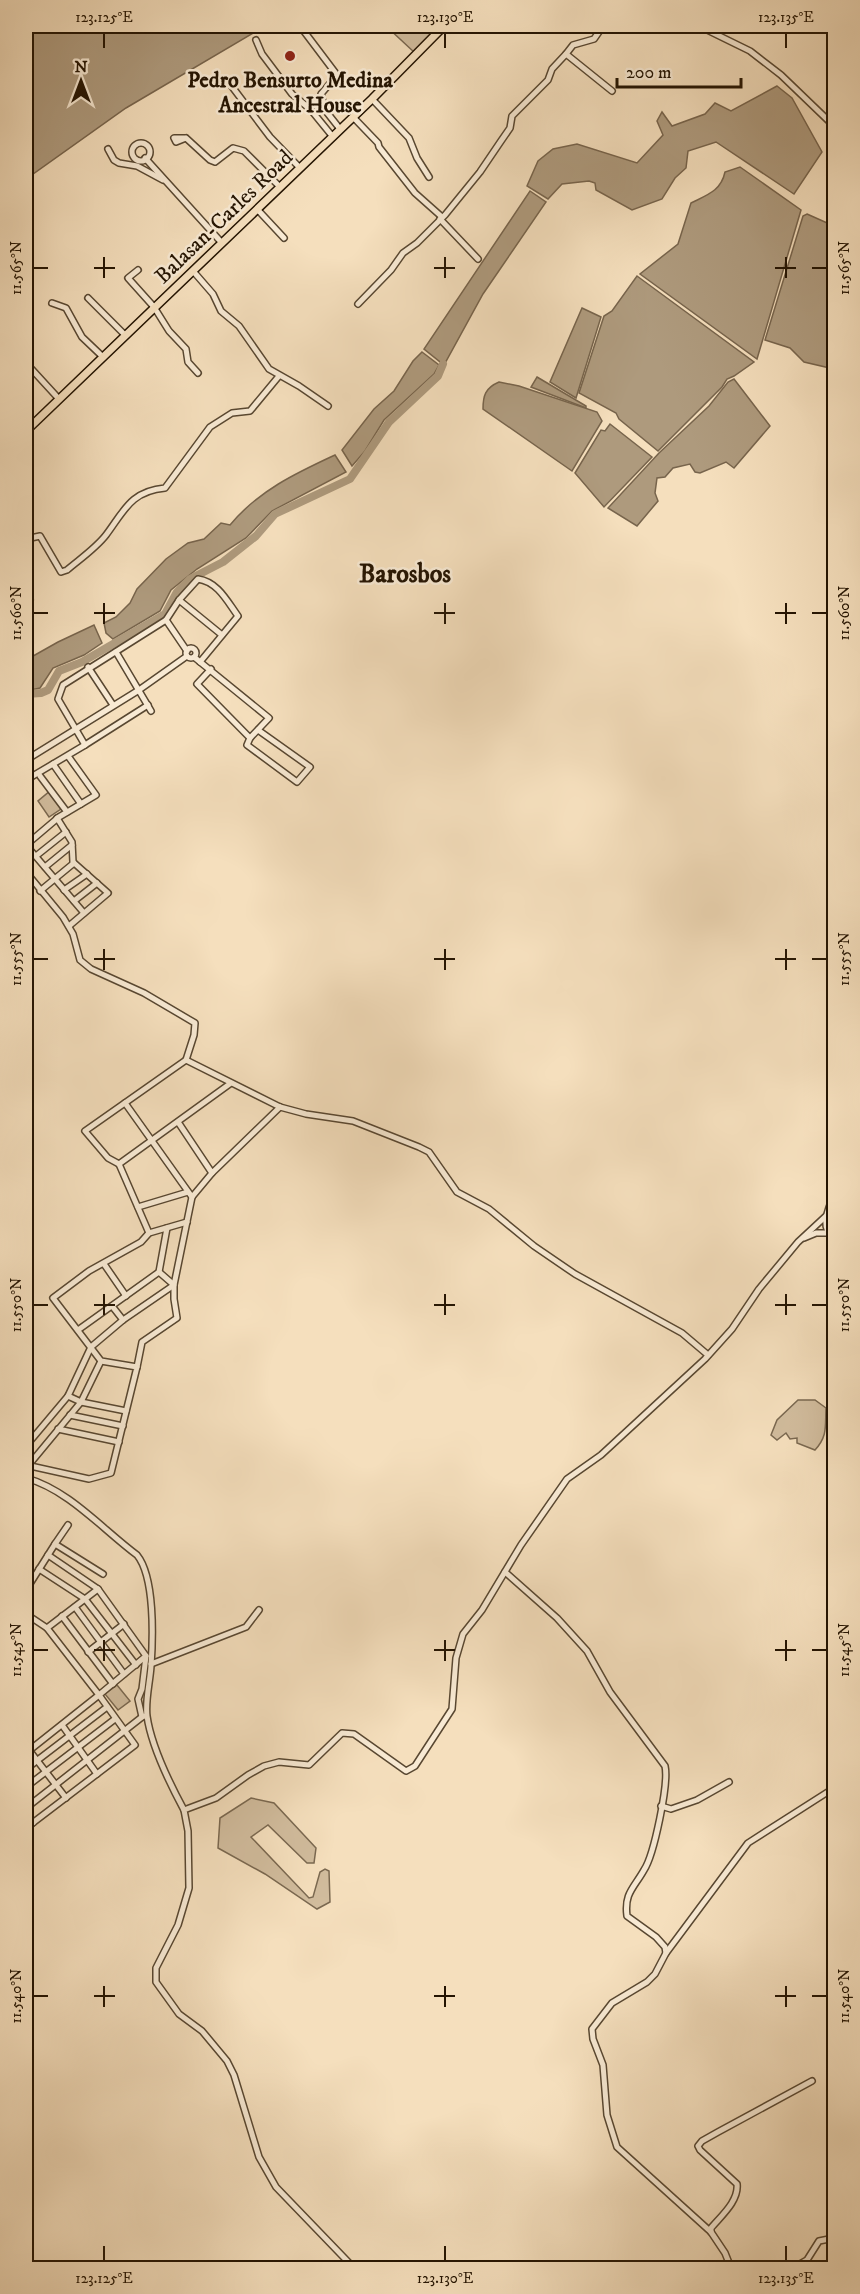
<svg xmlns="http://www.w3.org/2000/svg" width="860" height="2294" font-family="'IM FELL DW Pica',serif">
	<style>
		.green { fill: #d1bc9d; stroke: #7a6850; stroke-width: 1.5 }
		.water { fill: #ae9a7d; stroke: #77644c; stroke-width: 1.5 }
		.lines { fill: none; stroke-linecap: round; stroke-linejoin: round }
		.river { stroke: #ae9a7d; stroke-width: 8 }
		.minor-casing { stroke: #584731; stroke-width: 8 }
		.major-casing { stroke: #241402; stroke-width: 10 }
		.minor { stroke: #f8ead4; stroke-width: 5 }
		.major { stroke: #f5dfbd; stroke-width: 7 }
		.ticks { fill: none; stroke: #241402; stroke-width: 2 }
		.poi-dot { fill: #8f2418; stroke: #f8ead4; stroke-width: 2 }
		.labels { text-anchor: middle; stroke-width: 5; stroke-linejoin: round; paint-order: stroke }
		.poi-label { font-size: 22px; font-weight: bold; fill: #241402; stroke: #f8ead4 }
		.street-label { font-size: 22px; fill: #241402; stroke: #f8ead4 }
		.quarter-label { font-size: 26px; font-weight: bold; fill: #241402; stroke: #f8ead4 }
		.neatline { fill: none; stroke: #241402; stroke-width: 2 }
		.ticks-label { font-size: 15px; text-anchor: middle; fill: #241402 }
	</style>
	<rect width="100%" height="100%" fill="#f5dfbd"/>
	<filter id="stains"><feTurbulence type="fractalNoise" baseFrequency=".00333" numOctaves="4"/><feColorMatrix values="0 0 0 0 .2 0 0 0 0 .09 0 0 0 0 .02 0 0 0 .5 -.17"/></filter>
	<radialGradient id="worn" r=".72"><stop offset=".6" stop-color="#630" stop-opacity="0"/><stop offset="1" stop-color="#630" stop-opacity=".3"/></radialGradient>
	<!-- green -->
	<g class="green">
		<polygon points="386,26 441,26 415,53"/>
		<polygon points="50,791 61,809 49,817 38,801"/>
		<path d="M798 1400H815L826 1408C825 1426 828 1436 815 1450L797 1443V1438L790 1439 786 1433 777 1440 771 1435 777 1420Z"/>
		<polygon points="117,1685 130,1701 118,1710 105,1694"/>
		<polygon points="251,1798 274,1803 316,1848 314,1863 307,1863 268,1825 251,1837 309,1898 313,1897 320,1872 325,1869 329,1871 330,1902 317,1909 265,1874 218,1848 220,1818"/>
	</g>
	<!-- water -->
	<g class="water">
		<polygon points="26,26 265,26 126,108 26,179"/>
		<polygon points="777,86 792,98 822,152 794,194 716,142 688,151 686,168 675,178 662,199 632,210 596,190 595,183 589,181 562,184 548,199 527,186 538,161 553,149 577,144 637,163 663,135 657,121 662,112 672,126 705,114 715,103 731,111"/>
		<path d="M740 167 801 210 757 359 640 274 678 244 691 203C707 195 721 191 725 172Z"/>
		<polygon points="530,191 546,202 483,294 444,365 424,349"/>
		<polygon points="807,214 834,226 834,369 804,362 790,348 765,340 803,216"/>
		<polygon points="637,276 754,362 734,376 727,379 722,387 658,451 619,419 616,413 579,393 604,316 612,311"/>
		<polygon points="582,308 601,317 576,398 550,382"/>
		<polygon points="422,352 439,365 434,374 384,420 365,451 352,466 342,450 374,409 394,391 413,361"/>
		<polygon points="537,377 586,406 586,408 531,387"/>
		<polygon points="734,379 770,426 734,468 726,462 700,473 695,472 690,464 673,468 665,477 657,478 655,493 658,501 637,526 608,508 659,453 709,406 728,382"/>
		<path d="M499 382 519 386 597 412 602 421 572 471 483 409C483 396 485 388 499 382Z"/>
		<polygon points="610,424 652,457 604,507 575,473 601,430 605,431"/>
		<path d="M335 455 346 472 272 511 246 538 197 569 171 590 160 611 113 639 106 633 104 623 116 617 130 603 137 589 166 559 188 543 204 539 221 523 230 525C258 491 296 473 335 455Z"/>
		<polygon points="94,625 102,643 84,655 53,668 40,688 26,691 26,660 58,642"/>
	</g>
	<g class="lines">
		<!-- river -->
		<polyline class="river" points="26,694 41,693 48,690 59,671 82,662 165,614 177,592 190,579 223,562 256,536 275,514 350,479 389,422 438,376 443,364"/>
		<defs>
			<g id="minor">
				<polyline points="300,26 337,75 321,94 325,110 340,129"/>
				<polyline points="699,26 750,51 781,75 834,126"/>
				<polyline points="256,40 262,54 292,94 311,110 333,137"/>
				<polyline points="566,54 573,45 594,39 603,26"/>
				<polyline points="227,80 270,137 300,168"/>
				<polyline points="372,99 409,138 417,158 429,177"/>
				<polyline points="353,117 378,143 379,147 415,193 442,217"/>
				<polyline points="186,138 176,142 174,138 186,138 210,160 215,162 233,148 244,151 280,187"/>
				<circle cx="141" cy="152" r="9"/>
				<polyline points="108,149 114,160 119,163 137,166 163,180"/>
				<polyline points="145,158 222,243"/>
				<polyline points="257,209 284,238"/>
				<polyline points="440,219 478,259"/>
				<polyline points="138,270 128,278 154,307 169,331 186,349 188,362 198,373"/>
				<polyline points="193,271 213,294 221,311 239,326 269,369 299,386 328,406"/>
				<polyline points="88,298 125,335"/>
				<polyline points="52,303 66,308 82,337 103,357"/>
				<polyline points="358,304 391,270 403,253 417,243 445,215 480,172 501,141 510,128 512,116 548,80 552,69 566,54 612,91"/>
				<polyline points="26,363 59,399"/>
				<path d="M26 539 40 536 61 572 67 570C80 559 96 548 106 535 124 511 131 491 165 488L210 427 232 413 250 411 279 376"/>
				<polyline points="26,598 30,600"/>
				<path d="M179 600 198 579C218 582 227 601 238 616L200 662"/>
				<polyline points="166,620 187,651"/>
				<circle cx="191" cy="653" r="5"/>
				<polyline points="116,652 151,711"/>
				<polyline points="194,657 269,718 250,738 197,684 211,669"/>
				<polyline points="88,667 113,705"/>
				<polyline points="148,705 85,745 58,699 63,685 166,620 179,600 222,635"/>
				<polyline points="250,738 247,745 297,782 310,767 258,730"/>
				<polyline points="68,756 96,795 59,817 26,845 84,913"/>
				<polyline points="26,760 139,690 187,656"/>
				<polyline points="53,764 81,804"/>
				<polyline points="40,776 67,812"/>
				<polyline points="26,780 85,745"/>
				<polyline points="57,818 72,842 73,862 108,893 69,926"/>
				<polyline points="36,856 66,832"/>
				<polyline points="45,867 72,845"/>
				<polyline points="26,872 63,917 73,934 80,960 91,969 144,993 195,1023 194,1035 186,1060"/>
				<polyline points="64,890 87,874"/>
				<polyline points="40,891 74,863"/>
				<polyline points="74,901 97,883"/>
				<polyline points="231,1083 119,1164 108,1158 85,1131 186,1060 280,1107 306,1114 353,1121 419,1147 429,1152 457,1192 489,1209 534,1246 575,1274 682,1333 708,1355"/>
				<polyline points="125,1103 192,1197"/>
				<polyline points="178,1122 212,1173 280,1107"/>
				<polyline points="119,1164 149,1233"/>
				<path d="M834 1194C828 1211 819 1226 834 1239"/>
				<polyline points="138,1207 188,1192"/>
				<polyline points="804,1238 816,1233 828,1233"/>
				<polyline points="104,1264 126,1296"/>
				<polyline points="112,1306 123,1320"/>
				<polyline points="78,1330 159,1272 167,1228"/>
				<polyline points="137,1367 142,1342 177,1318 174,1299 174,1285 159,1272"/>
				<polyline points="68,1396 81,1402 126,1411"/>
				<polyline points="70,1415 123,1426"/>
				<polyline points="58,1429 119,1442"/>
				<polyline points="26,1446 68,1396 91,1347 123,1320 174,1285 192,1197 212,1173"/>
				<polyline points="26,1465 89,1479 111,1473 137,1367 101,1361 53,1298 89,1271 141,1242 149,1233 187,1222"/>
				<polyline points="28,1466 81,1402 101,1361"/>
				<path d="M26 1478C69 1490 102 1529 137 1555 155 1577 153 1638 151 1666 150 1682 145 1701 147 1716 151 1745 170 1784 184 1810"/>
				<polyline points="55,1544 68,1525"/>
				<polyline points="48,1555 98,1589"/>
				<polyline points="39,1569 85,1599 136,1665"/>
				<path d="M505 1572 557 1618 587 1651 610 1692 665 1766C669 1783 654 1855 644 1870 634 1888 624 1893 627 1916L656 1937 665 1947 666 1953 655 1974 647 1982 612 2003 592 2029 593 2039 603 2065 607 2115 617 2147 711 2232 725 2253 731 2268"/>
				<polygon points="98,1589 146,1656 99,1695 47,1628"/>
				<polyline points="26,1590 55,1544 103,1574"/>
				<polyline points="75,1607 124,1674"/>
				<polyline points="26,1614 47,1628"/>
				<polyline points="62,1616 113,1684"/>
				<polyline points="88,1652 124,1624"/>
				<polyline points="151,1664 246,1627 259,1610"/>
				<polyline points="145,1716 142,1717 138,1699 142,1689 146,1656"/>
				<polyline points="62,1725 97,1774"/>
				<polyline points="29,1750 66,1798"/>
				<polyline points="26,1753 99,1695 135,1745 26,1828"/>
				<polyline points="26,1769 107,1707"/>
				<polyline points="26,1787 115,1719"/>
				<polyline points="661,1806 671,1809 697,1800 729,1782"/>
				<polyline points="26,1808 142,1717"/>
				<polyline points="26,1812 33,1823"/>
				<polyline points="666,1953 748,1843 834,1788"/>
				<path d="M711 2232V2228C721 2216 739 2201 737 2184L700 2150 698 2146 702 2141 718 2132 812 2081"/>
				<polyline points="354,2268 276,2187 259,2157 234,2075 227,2061 202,2031 179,2014 156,1982 156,1968 178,1925 189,1888 188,1831 184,1810 216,1798 248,1775 264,1766 279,1762 309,1765 342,1733 354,1734 406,1771 415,1766 452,1709 456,1658 463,1634 482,1610 521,1545 567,1479 601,1455 705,1359 732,1329 759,1289 798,1242 826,1216"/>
				<polyline points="793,2268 807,2260 819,2241 834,2238"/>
			</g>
			<polyline id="major" points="26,431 372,99 444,26"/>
		</defs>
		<!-- minor casing -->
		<use href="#minor" class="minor-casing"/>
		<!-- major casing -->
		<use href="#major" class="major-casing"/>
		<!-- minor -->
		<use href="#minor" class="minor"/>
		<!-- major -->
		<use href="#major" class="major"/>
	</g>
	<!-- ticks -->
	<path class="ticks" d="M104 33V48M445 33V48M786 33V48M104 257V278M445 257V278M786 257V278M33 268H48M94 268H115M434 268H455M775 268H796M812 268H827M104 603V624M445 603V624M786 603V624M33 613H48M94 613H115M434 613H455M775 613H796M812 613H827M104 949V970M445 949V970M786 949V970M33 959H48M94 959H115M434 959H455M775 959H796M812 959H827M104 1294V1315M445 1294V1315M786 1294V1315M33 1305H48M94 1305H115M434 1305H455M775 1305H796M812 1305H827M104 1640V1661M445 1640V1661M786 1640V1661M33 1650H48M94 1650H115M434 1650H455M775 1650H796M812 1650H827M104 1986V2007M445 1986V2007M786 1986V2007M33 1996H48M94 1996H115M434 1996H455M775 1996H796M812 1996H827M104 2246V2261M445 2246V2261M786 2246V2261"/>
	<!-- markers -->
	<circle class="poi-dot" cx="290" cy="56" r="6"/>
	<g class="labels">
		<!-- poi labels -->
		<g class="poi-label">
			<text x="290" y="87">Pedro Bensurto Medina<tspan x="290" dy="25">Ancestral House</tspan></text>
		</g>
		<!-- street labels -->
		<g class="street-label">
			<text transform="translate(223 216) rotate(-44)" y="8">Balasan-Carles Road</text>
		</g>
		<!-- quarter labels -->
		<g class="quarter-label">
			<text x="405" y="582">Barosbos</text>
		</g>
	</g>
	<!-- margin -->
	<rect width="860" height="2294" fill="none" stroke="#f5dfbd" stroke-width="66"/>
	<!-- north arrow -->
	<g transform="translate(81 81)" stroke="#f8ead4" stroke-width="4.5" paint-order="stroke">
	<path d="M0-4.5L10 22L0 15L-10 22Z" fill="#241402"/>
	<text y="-9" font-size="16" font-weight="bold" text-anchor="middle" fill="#241402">N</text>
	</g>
	<!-- scale -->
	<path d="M617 78v9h124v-9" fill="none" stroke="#241402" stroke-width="3"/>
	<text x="626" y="78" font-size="18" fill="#241402" stroke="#f8ead4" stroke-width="4.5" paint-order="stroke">200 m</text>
	<rect x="33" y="33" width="794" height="2228" class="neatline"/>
	<g class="ticks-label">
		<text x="104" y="22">123.125°E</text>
		<text x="445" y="22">123.130°E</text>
		<text x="786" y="22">123.135°E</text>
		<text transform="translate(16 268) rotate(-90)" y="5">11.565°N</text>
		<text transform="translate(844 268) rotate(-90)" y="5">11.565°N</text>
		<text transform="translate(16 613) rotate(-90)" y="5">11.560°N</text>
		<text transform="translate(844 613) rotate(-90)" y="5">11.560°N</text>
		<text transform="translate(16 959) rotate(-90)" y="5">11.555°N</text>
		<text transform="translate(844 959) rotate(-90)" y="5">11.555°N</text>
		<text transform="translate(16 1305) rotate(-90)" y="5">11.550°N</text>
		<text transform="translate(844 1305) rotate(-90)" y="5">11.550°N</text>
		<text transform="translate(16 1650) rotate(-90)" y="5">11.545°N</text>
		<text transform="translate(844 1650) rotate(-90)" y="5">11.545°N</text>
		<text transform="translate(16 1996) rotate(-90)" y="5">11.540°N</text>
		<text transform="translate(844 1996) rotate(-90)" y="5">11.540°N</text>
		<text x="104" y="2283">123.125°E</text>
		<text x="445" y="2283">123.130°E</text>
		<text x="786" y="2283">123.135°E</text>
	</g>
	<rect width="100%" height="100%" filter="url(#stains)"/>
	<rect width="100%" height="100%" fill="url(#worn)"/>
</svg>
